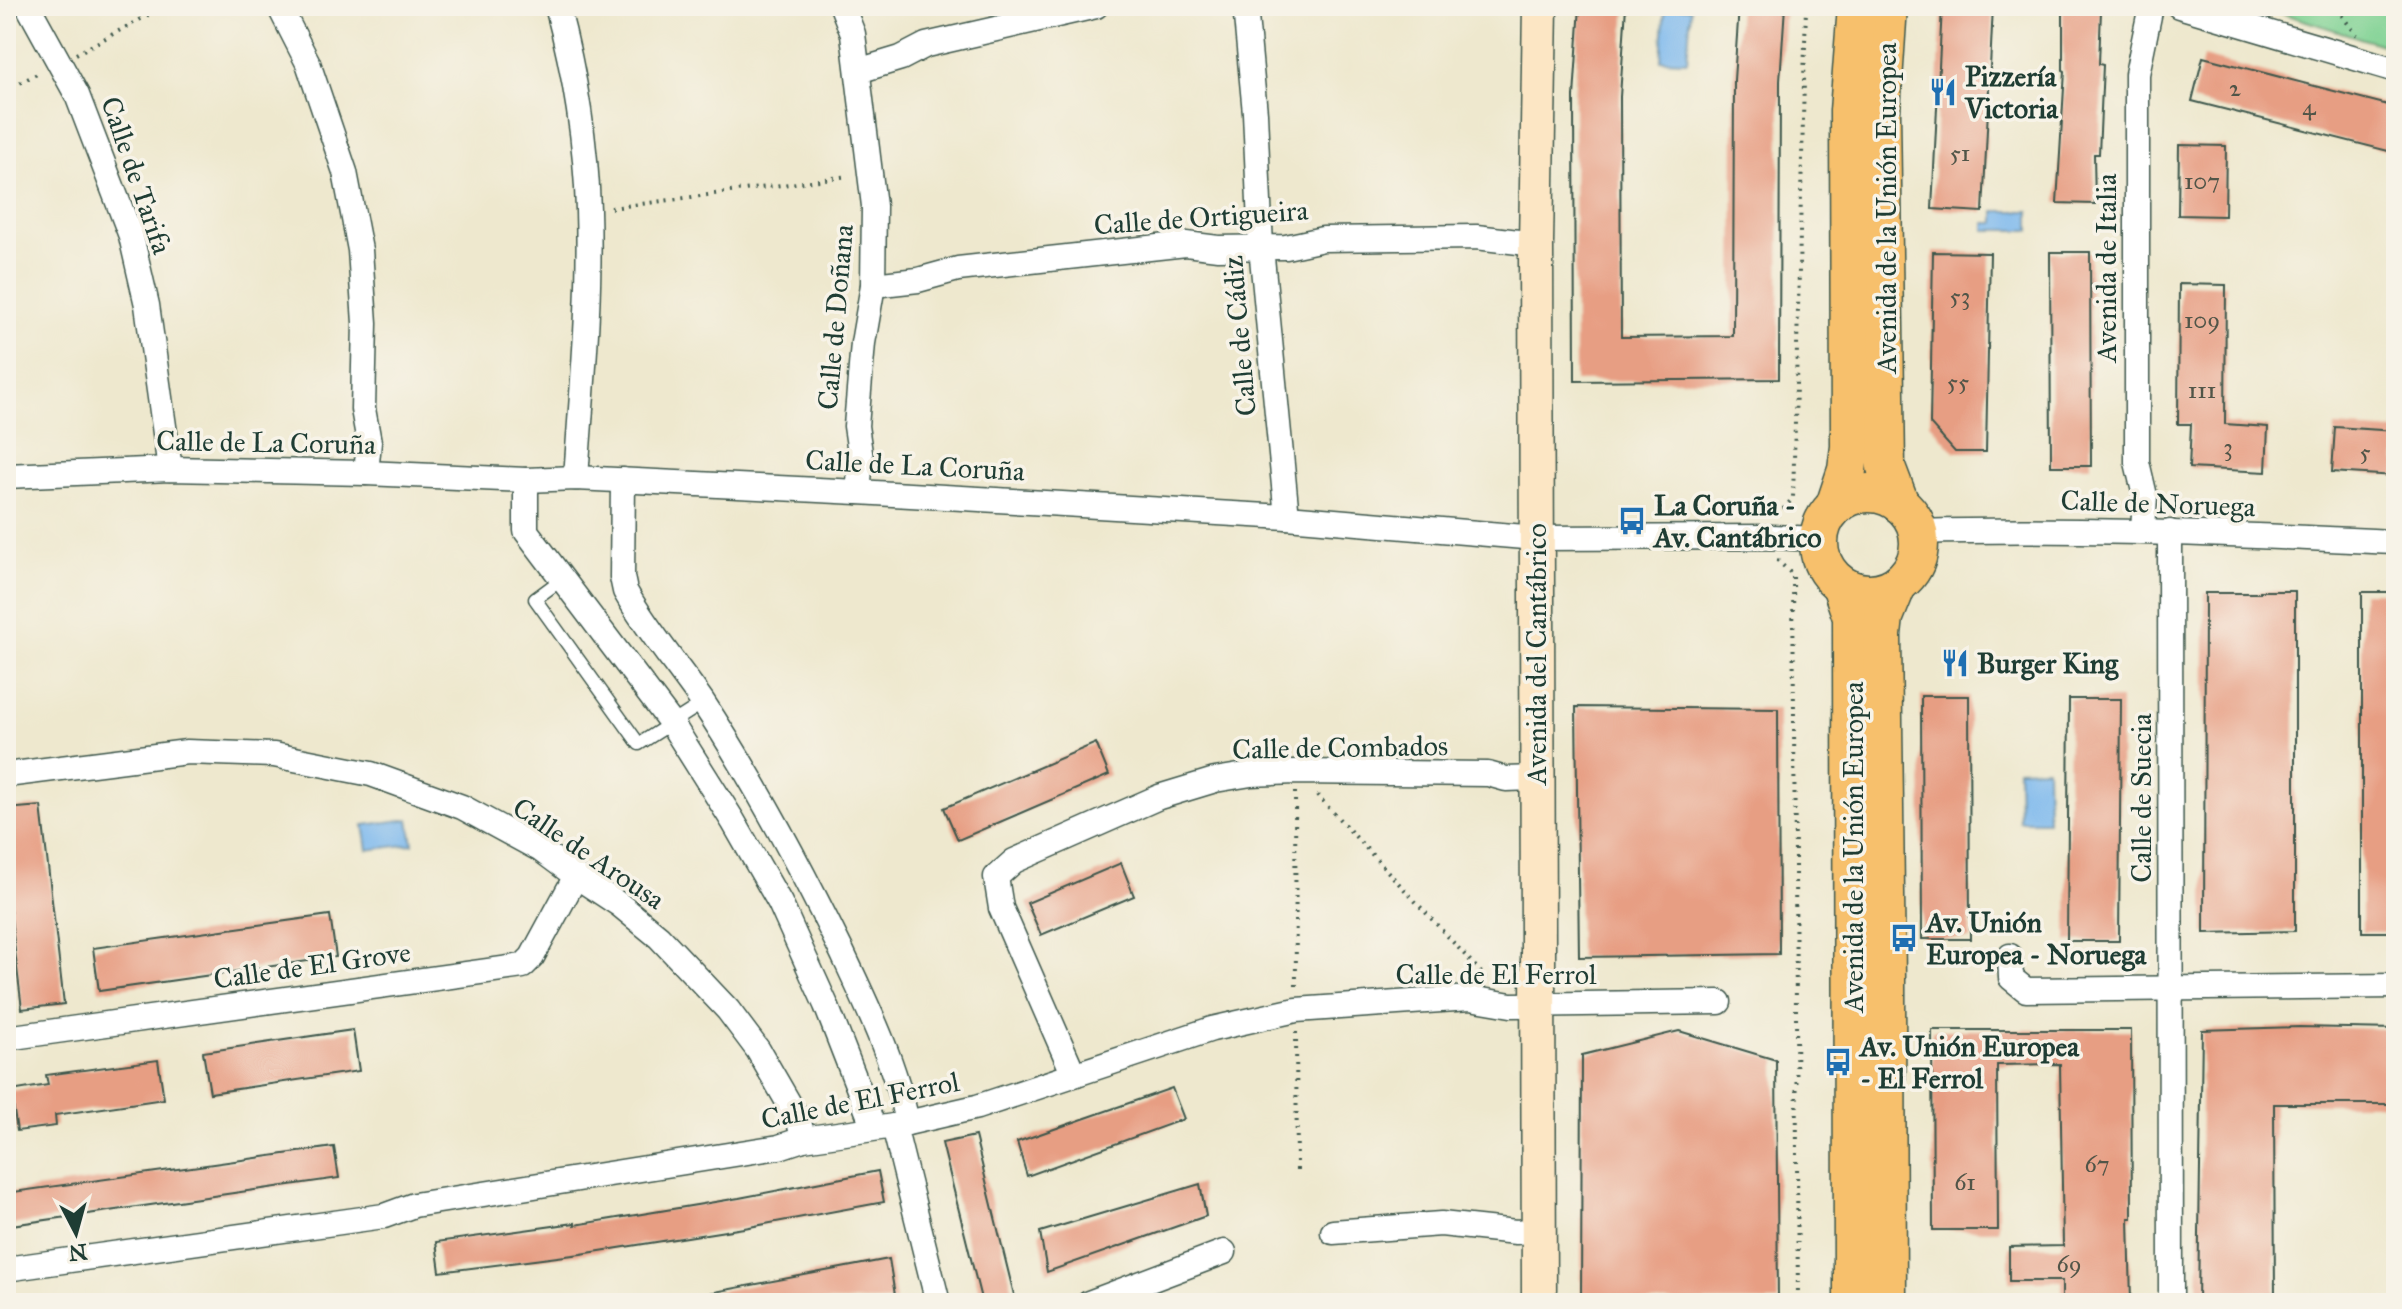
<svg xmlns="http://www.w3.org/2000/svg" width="2402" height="1309" font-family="'IM FELL Great Primer',serif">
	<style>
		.green { fill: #7fd293; stroke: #4f8864; stroke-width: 2 }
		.water { fill: #7ab7ed; stroke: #4c7a90; stroke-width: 2 }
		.building { fill: #e79e83 }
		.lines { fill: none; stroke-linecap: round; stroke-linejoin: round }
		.lane-casing { stroke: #3e574b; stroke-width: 15 }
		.street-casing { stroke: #3e574b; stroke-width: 27 }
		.secondary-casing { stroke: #3e574b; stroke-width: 37 }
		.primary-casing { stroke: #3e574b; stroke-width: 41 }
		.path { stroke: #3e574b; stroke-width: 4; stroke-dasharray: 2 6; stroke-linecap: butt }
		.lane { stroke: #fff; stroke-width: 12 }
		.street { stroke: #fff; stroke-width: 24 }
		.secondary { stroke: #fce6c4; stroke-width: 34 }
		.primary { stroke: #f7c06c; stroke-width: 38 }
		.labels { text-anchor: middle; stroke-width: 7; stroke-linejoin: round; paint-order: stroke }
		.number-label { font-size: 24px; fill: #515548 }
		.poi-label { font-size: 28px; font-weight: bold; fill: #1f3d34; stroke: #f7f3e8; text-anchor: start }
		.street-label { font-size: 28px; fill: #1f3d34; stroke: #f7f3e8 }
	</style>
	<rect width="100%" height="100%" fill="#f7f3e8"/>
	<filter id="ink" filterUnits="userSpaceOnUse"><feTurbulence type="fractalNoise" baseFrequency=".0125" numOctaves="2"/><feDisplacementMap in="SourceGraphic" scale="16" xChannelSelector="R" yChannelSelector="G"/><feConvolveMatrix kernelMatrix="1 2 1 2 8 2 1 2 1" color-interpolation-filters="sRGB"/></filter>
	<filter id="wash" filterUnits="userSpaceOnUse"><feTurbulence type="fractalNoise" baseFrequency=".006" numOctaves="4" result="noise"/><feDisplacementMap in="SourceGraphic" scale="32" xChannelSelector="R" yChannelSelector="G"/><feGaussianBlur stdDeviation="1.8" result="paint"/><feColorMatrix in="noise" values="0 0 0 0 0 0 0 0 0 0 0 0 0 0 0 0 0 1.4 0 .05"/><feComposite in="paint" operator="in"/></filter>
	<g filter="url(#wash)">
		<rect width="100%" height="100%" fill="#eee8ce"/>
		<!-- green -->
		<polygon class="green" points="2259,6 2391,6 2385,46"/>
		<!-- water -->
		<g class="water">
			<polygon points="1665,6 1691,9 1687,61 1661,60"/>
			<polygon points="1995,211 2030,211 2030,230 1985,230 1985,223 1995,223"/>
			<polygon points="2047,768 2048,821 2019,821 2018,769"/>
			<polygon points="409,819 413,844 368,850 364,825"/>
		</g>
		<g id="blocks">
			<!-- building -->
			<g class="building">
				<polygon points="1580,6 1626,6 1620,97 1621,337 1733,336 1734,80 1739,6 1785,6 1780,81 1779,379 1575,381 1574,97"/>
				<polygon points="1942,6 1993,6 1983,212 1932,209"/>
				<polygon points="2063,9 2101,10 2099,64 2103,65 2099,154 2094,154 2095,204 2057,203 2065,71 2063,70"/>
				<polygon points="2203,57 2396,107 2396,153 2192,101"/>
				<polygon points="2179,145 2226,146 2225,216 2178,215"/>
				<polygon points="1933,252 1990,253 1986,452 1955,452 1930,424"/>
				<polygon points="2050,252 2090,252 2091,466 2051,466"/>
				<polygon points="2179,284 2226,285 2225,424 2268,427 2266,472 2189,468 2191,424 2178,424"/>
				<polygon points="2335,427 2396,431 2396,476 2332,472"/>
				<polygon points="2260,591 2295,591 2295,931 2204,933 2205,593 2260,593"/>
				<rect x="2362" y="592" width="34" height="340"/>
				<polygon points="1921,696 1969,696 1970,939 1922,939"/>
				<polygon points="2069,699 2121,699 2119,941 2067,941"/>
				<polygon points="1576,707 1778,709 1779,954 1579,957"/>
				<polygon points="1096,743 1109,775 958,840 944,808"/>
				<polygon points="41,806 64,1004 22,1009 6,877 6,809"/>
				<polygon points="1121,863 1134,896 1041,935 1027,903"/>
				<polygon points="330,915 336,957 99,991 93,948"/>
				<polygon points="2299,1027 2396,1029 2396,1104 2274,1104 2275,1303 2198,1303 2202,1030"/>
				<polygon points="353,1030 359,1071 210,1093 203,1052"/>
				<polygon points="1932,1030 2131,1030 2132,1218 2129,1218 2131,1303 2062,1303 2062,1281 2009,1281 2009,1247 2063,1246 2060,1064 1997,1065 1998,1230 1933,1230"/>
				<polygon points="1679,1031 1776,1060 1778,1302 1581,1302 1582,1055"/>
				<polygon points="158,1060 164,1099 55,1115 56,1126 17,1131 11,1091 48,1085 46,1075"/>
				<polygon points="1172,1088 1184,1119 1027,1176 1017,1142"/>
				<polygon points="975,1136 1016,1303 982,1303 942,1143"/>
				<polygon points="334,1147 339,1178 11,1225 6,1193"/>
				<polygon points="878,1171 884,1202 744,1228 581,1254 440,1272 436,1242 575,1223 575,1225 739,1198"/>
				<polygon points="1200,1184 1206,1216 1047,1272 1040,1232"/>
				<polygon points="889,1259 896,1301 705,1303 704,1294"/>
			</g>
		</g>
	</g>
	<g filter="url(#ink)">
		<use href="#blocks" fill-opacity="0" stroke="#3e574b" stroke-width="2"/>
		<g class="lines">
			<defs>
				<polyline id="lane" points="562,579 535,599 639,744 703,703"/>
				<g id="street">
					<polyline points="28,6 77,95 131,236 147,305 170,469"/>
					<polyline points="279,6 308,63 345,172 360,250 365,323 363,409 369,442 366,473"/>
					<path d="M557 6C575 73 586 141 588 210 591 299 582 389 576 478"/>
					<polyline points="842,6 853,34 874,206 873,285 863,343 856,426 861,459 858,492"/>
					<polyline points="1245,6 1255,113 1261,247 1287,517"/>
					<polyline points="2179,6 2396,70"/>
					<polyline points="858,71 901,58 926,45 1096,6"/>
					<polyline points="873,285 918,280 958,269 1186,244 1218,248 1286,247 1323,239 1476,237 1536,244"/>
					<polyline points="6,476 170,469 366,473 526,480 576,478 858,492 1287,517 1536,538 1772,537 1819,539"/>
					<polyline points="526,480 526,531 672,724 733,821 780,903 826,1005 874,1128"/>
					<path d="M623 480 622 577 625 591C647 630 677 665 702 701 755 781 800 866 842 952 867 1005 896 1065 907 1123"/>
					<polyline points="2143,531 2145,496 2137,462 2137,74 2151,6"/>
					<path d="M1918 532C2078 527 2237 535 2396 542"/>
					<polyline points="2170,532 2171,1303"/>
					<polyline points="6,775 187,752 274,755 371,774 462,807 541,850 576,876 620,905 659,937 728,1010 758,1050 799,1121 803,1139"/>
					<polyline points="2010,956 2011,978 2026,990 2396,986"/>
					<polyline points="6,1038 523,966 532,957 576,876"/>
					<polyline points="1074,1075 1001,908 996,877 1014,861 1159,797 1215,780 1251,774 1295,772 1488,774 1506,779 1537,778"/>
					<polyline points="894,1126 938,1303"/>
					<polyline points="1333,1232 1441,1224 1516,1232 1539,1230"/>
					<polyline points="6,1269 384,1216 414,1205 779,1147 803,1139 894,1126 977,1107 1212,1029 1296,1010 1470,998 1511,1005 1719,1002"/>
					<polyline points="1089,1303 1224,1252"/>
				</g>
				<polyline id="secondary" points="1539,1303 1536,244 1540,6"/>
				<g id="primary">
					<polyline points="1888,6 1881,111 1886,467 1900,504"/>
					<circle cx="1869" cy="543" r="50"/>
					<polyline points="1835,506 1847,470 1850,447 1849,111 1857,6"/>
					<polyline points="1841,585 1852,617 1853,1303"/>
					<polyline points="1887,1303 1886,979 1882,635 1884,617 1897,585"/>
				</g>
			</defs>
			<!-- lane casing -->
			<use href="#lane" class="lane-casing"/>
			<!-- street casing -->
			<use href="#street" class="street-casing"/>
			<!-- secondary casing -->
			<use href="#secondary" class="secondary-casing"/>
			<!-- primary casing -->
			<use href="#primary" class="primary-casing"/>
			<!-- path -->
			<g class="path">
				<polyline points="2329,6 2338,11 2357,35"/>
				<polyline points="76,54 165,6"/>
				<polyline points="6,90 39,73"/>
				<polyline points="611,208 848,176"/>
				<polyline points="1778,515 1793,498 1806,6"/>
				<polyline points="1777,560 1793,575 1798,1303"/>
				<polyline points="1295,792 1296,988"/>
				<polyline points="1317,795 1488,980"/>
				<polyline points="1296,1032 1297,1174"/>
			</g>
			<!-- lane -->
			<use href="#lane" class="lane"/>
			<!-- street -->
			<use href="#street" class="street"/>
			<!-- secondary -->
			<use href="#secondary" class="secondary"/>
			<!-- primary -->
			<use href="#primary" class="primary"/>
		</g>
	</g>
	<!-- icons -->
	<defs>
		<symbol id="restaurant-bare" viewBox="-9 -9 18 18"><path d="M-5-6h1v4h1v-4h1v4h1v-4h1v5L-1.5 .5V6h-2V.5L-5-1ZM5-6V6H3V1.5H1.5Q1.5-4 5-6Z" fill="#1f6fb2" stroke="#f7f3e8" stroke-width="2.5" paint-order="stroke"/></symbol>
		<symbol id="bus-bare" viewBox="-9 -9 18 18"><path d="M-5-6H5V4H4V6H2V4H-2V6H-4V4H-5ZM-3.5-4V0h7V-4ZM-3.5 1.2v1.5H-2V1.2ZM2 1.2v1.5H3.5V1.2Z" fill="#1f6fb2" stroke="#f7f3e8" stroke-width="2.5" paint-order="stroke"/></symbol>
	</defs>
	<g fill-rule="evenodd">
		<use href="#restaurant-bare" x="1923" y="72" width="40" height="40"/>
		<use href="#bus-bare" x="1612" y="501" width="40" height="40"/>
		<use href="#restaurant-bare" x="1935" y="643" width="40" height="40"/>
		<use href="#bus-bare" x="1884" y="918" width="40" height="40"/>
		<use href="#bus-bare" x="1818" y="1042" width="40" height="40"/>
	</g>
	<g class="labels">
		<!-- number labels -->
		<g class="number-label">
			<text x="2235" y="96">2</text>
			<text x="2309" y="115">4</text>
			<text x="1960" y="161">51</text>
			<text x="2202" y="189">107</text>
			<text x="1960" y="304">53</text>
			<text x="2202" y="328">109</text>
			<text x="1958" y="390">55</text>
			<text x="2202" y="398">111</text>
			<text x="2228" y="455">3</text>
			<text x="2365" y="460">5</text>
			<text x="2097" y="1172">67</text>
			<text x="1965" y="1190">61</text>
			<text x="2069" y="1272">69</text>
		</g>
		<!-- poi labels -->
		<g class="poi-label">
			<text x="1965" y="86">Pizzería<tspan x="1965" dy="32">Victoria</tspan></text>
			<text x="1654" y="515">La Coruña -<tspan x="1654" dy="32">Av. Cantábrico</tspan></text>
			<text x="1977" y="673">Burger King</text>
			<text x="1926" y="932">Av. Unión<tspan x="1926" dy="32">Europea - Noruega</tspan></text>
			<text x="1860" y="1056">Av. Unión Europea<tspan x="1860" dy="32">- El Ferrol</tspan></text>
		</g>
		<!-- street labels -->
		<g class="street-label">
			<text transform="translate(137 175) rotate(71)" y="10">Calle de Tarifa</text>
			<text transform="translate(1886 208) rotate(-90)" y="10">Avenida de la Unión Europea</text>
			<text transform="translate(1201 217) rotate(-4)" y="10">Calle de Ortigueira</text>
			<text transform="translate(2106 268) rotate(-90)" y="10">Avenida de Italia</text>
			<text transform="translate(835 317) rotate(-85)" y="10">Calle de Doñana</text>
			<text transform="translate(1239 336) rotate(-95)" y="10">Calle de Cádiz</text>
			<text transform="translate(266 442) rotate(1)" y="10">Calle de La Coruña</text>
			<text transform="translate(915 465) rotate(3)" y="10">Calle de La Coruña</text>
			<text transform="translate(2158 503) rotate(2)" y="10">Calle de Noruega</text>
			<text transform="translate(1536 654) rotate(-90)" y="10">Avenida del Cantábrico</text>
			<text transform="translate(1340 747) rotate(-1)" y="10">Calle de Combados</text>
			<text transform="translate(2141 798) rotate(-90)" y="10">Calle de Suecia</text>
			<text transform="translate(1853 847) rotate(-90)" y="10">Avenida de la Unión Europea</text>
			<text transform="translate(589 853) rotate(34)" y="10">Calle de Arousa</text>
			<text transform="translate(312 965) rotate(-8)" y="10">Calle de El Grove</text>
			<text x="1496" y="984">Calle de El Ferrol</text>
			<text transform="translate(860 1100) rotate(-11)" y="10">Calle de El Ferrol</text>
		</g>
	</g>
	<!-- margin -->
	<rect width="2402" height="1309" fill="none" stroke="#f7f3e8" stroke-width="32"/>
	<!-- north arrow -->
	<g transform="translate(76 1233) rotate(174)" stroke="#f7f3e8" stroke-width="6" paint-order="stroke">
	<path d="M0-6L14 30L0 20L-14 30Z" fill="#1f3d34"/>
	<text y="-12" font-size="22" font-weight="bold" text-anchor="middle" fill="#1f3d34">N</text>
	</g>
</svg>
